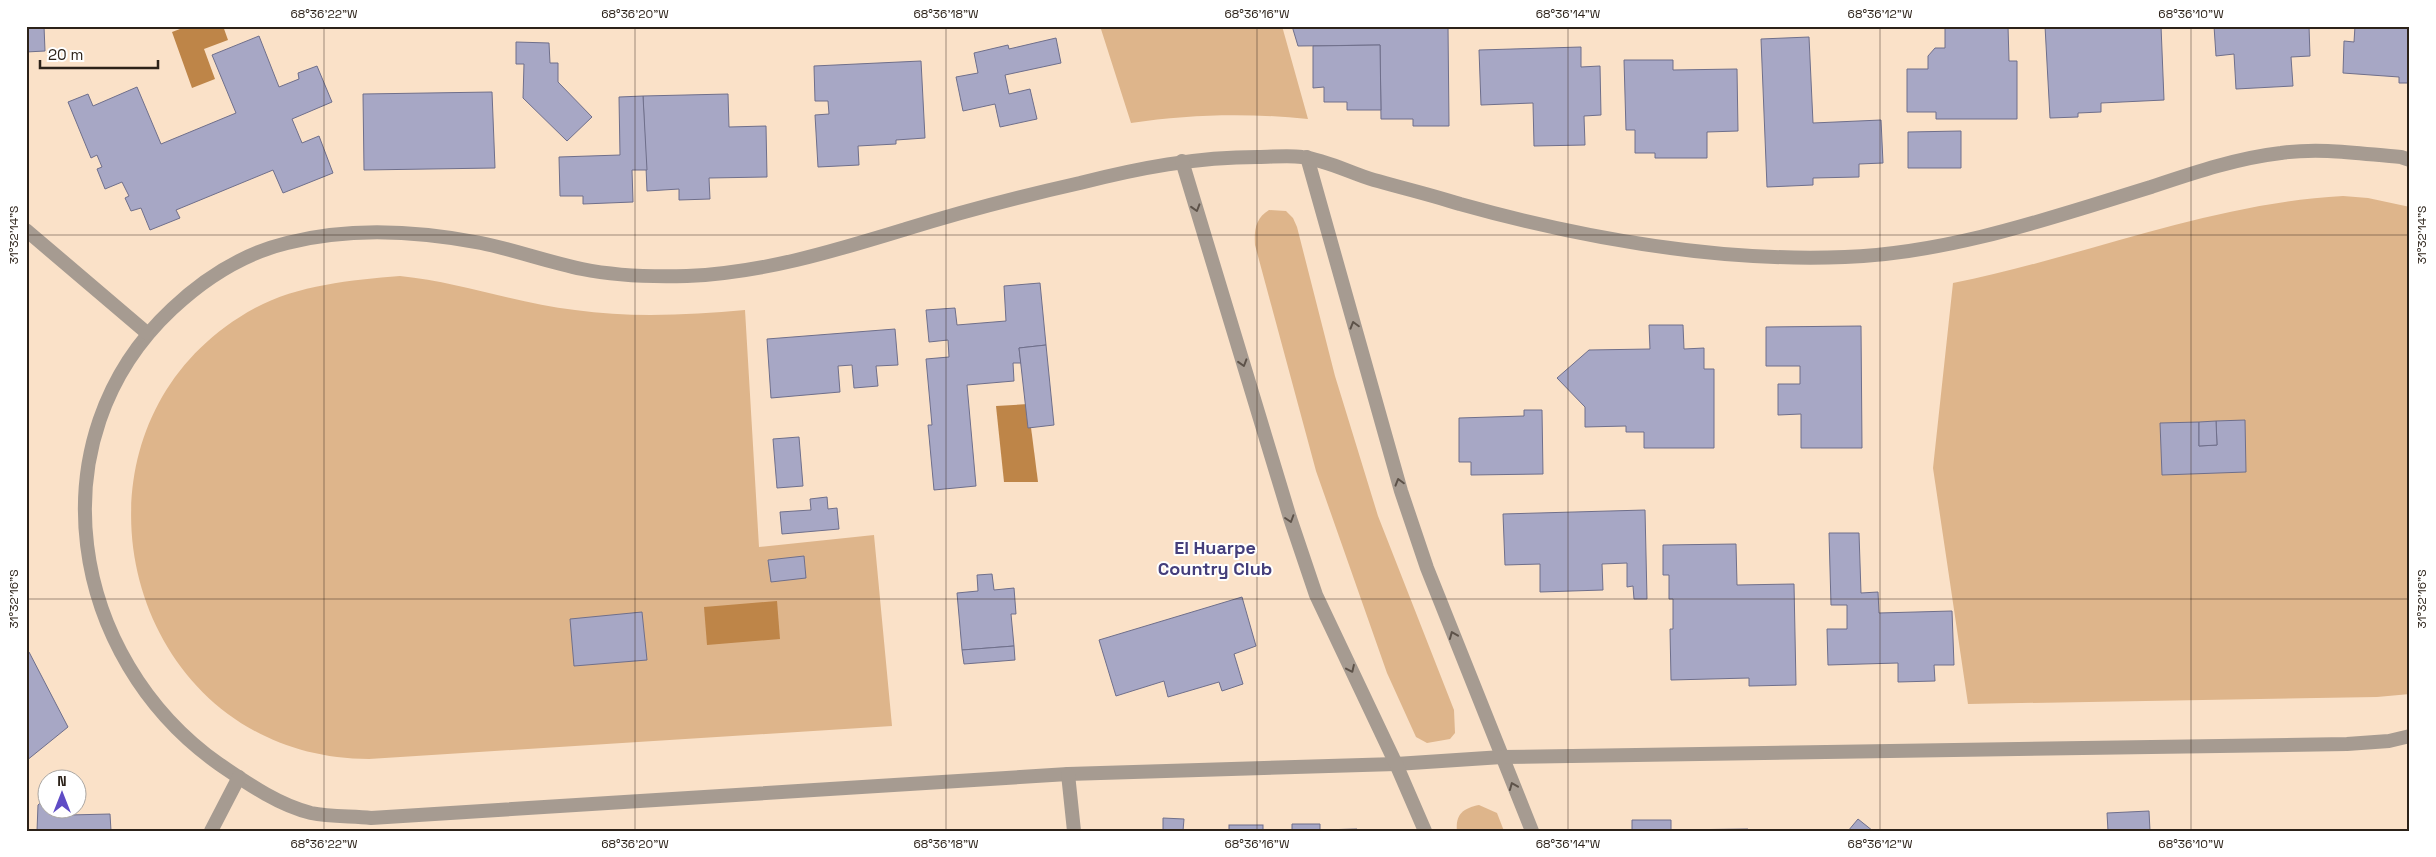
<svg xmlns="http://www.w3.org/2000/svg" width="2436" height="857" font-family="'Space Grotesk',sans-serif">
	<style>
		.green { fill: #deb58b }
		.water { fill: #be8548 }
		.building { fill: #a7a7c5; stroke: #6f6f8b }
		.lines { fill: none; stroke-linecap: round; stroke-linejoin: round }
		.minor { stroke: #a69b91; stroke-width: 14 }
		.oneway { stroke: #5d5249 }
		.ticks { fill: none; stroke: #2c2219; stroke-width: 1; stroke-opacity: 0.45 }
		.labels { text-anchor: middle; stroke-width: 4; stroke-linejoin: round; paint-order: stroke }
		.neighbourhood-label { font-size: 18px; font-weight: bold; fill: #443e7b; stroke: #fff }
		.neatline { fill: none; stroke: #2c2219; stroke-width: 2 }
		.ticks-label { font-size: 12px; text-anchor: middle; fill: #2c2219 }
	</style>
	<rect width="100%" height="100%" fill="#fae1c8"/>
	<!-- green -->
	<g class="green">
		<path d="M1100 26H1282L1308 119C1249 113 1191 114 1131 123Z"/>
		<path d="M2343 196 2368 198 2410 207V694L2377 697 1968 704 1933 468 1953 283C2084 257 2209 203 2343 196Z"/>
		<path d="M1269 210 1286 211 1293 218 1297 227 1335 376 1378 516 1454 710 1455 733 1450 739 1427 743 1416 737 1387 673 1316 471 1255 245C1254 229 1256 218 1269 210Z"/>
		<path d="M400 276C459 282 516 303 575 310 631 318 689 315 745 310L759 547 874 535 892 726 369 759C122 759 40 425 255 308 298 285 351 280 400 276Z"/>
		<path d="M1479 805 1497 813 1504 831H1457C1455 814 1464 808 1479 805Z"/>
	</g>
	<!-- water -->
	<g class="water">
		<polygon points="188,26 223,26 228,40 204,49 215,79 192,88 172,32"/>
		<polygon points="1028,404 1038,482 1004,482 996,406"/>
		<polygon points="777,601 780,639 707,645 704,607"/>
	</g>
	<!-- building -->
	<g class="building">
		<polygon points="26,26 44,26 45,51 26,52"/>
		<polygon points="1292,26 1448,26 1449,126 1413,126 1413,119 1381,119 1380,45 1298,46"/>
		<polygon points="1945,26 2008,26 2009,61 2017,61 2017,119 1936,119 1936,112 1907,112 1907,69 1928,69 1928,56 1935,48 1945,48"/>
		<polygon points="2045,26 2161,26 2164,100 2101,103 2101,112 2078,113 2078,117 2050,118"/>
		<polygon points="2214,26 2309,26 2310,56 2291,57 2293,86 2236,89 2234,54 2216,56"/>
		<polygon points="2355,26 2410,26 2410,83 2399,83 2399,77 2343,73 2344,41 2354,42"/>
		<polygon points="259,36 279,87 299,79 298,73 317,66 332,102 292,119 302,143 319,136 333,173 283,193 273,170 176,210 180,218 150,230 141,208 131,211 125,198 129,196 122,182 105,189 97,169 102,167 97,155 91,158 68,102 88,94 93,106 137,87 161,144 236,113 212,55"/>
		<polygon points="1809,37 1813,123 1881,120 1883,163 1859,164 1859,177 1813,178 1813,185 1767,187 1761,39"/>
		<polygon points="1056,38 1061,63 1005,75 1009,94 1030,89 1037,119 1000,127 995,104 963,111 956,77 978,73 974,53 1008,45 1009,49"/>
		<polygon points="516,42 549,43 550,63 558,63 558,82 592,117 567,141 523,98 524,64 516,64"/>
		<polygon points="1380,45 1381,110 1347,110 1347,102 1324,102 1324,87 1313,88 1313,46"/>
		<polygon points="1581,47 1581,67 1600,66 1601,115 1584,116 1585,145 1534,146 1533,103 1481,105 1479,50"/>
		<polygon points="1624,60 1673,60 1673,70 1737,69 1738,131 1707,132 1707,158 1655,158 1655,153 1635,153 1635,130 1626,130"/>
		<polygon points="921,61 925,138 896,140 896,144 858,146 859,165 818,167 815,115 829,114 828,101 815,101 814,66"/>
		<polygon points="492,92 495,168 364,170 363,94"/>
		<polygon points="728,94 729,127 766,126 767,177 709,178 710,199 679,200 679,189 647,191 643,96"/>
		<polygon points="643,96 647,170 632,170 633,202 583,204 583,196 560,196 559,157 620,155 619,97"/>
		<polygon points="1961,131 1961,168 1908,168 1908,132"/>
		<polygon points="1040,283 1046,345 1019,348 1021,363 1013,363 1014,381 967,385 976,486 934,490 928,425 932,425 926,359 949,357 948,340 929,342 926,310 955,308 957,325 1006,321 1004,286"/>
		<polygon points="1649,325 1683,325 1684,349 1704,348 1704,369 1714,369 1714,448 1644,448 1644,432 1626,432 1626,426 1585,427 1585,407 1557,378 1589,350 1650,349"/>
		<polygon points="1861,326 1862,448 1801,448 1801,414 1778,415 1778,384 1800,384 1800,366 1766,366 1766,327"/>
		<polygon points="895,329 898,365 876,366 878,386 854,388 852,365 838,366 840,392 771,398 767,339"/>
		<polygon points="1046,345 1054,425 1028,428 1019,348"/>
		<polygon points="1524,410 1542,410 1543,474 1471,475 1471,462 1459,462 1459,418 1524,416"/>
		<polygon points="2245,420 2246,472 2162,475 2160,423 2199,422 2199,446 2217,445 2216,421"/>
		<polygon points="2216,421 2217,445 2199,446 2199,422"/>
		<polygon points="799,437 803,486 777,488 773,439"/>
		<polygon points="827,497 828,509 837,508 839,529 782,534 780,512 811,510 810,499"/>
		<polygon points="1645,510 1647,599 1634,599 1633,586 1627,587 1627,563 1602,564 1603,590 1540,592 1540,564 1505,565 1503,514"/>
		<polygon points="1829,533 1859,533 1861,593 1878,592 1879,613 1952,611 1954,665 1934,665 1935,681 1898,682 1898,663 1828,665 1827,629 1847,629 1847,605 1831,605"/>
		<polygon points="1736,544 1737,585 1794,584 1796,685 1749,686 1749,678 1671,680 1670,629 1673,629 1673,599 1669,599 1669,575 1663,575 1663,545"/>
		<polygon points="804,556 806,578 771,582 768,560"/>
		<polygon points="992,574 994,590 1014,588 1016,614 1011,614 1014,646 962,650 957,593 978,591 977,575"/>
		<polygon points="1242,597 1256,646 1234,654 1243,684 1222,691 1219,682 1168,697 1164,681 1116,696 1099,640"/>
		<polygon points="642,612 647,660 574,666 570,619"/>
		<polygon points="1014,646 1015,660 964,664 962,650"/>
		<polygon points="29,652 68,727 26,761 26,653"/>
		<polygon points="48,796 48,810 69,810 69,815 110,814 111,831 37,831 38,805"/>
		<polygon points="2149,811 2150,831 2108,831 2107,813"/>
		<polygon points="1163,818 1184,819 1183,831 1163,831"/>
		<polygon points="1858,819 1873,831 1848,831"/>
		<polygon points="1632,820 1671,820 1671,830 1748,829 1748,831 1632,831"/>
		<polygon points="1292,824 1320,824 1320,830 1357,829 1357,831 1292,831"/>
		<rect x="1229" y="825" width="34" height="6"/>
	</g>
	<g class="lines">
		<!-- minor -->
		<g class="minor">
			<polyline points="1307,157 1401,491 1427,568 1532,831"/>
			<path d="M2410 160 2401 157C2362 154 2321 147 2281 153 2237 158 2193 173 2151 187 2050 218 1951 253 1845 257 1715 262 1585 239 1460 204 1432 195 1403 188 1374 180 1350 173 1327 160 1302 157 1288 155 1272 157 1258 157 1196 157 1139 168 1080 183 1022 196 964 211 906 229 834 251 763 273 687 276 653 277 616 276 582 269 548 262 515 250 481 243 419 231 349 227 287 243 242 254 206 277 172 309 33 439 69 658 219 764 247 783 278 805 311 813 330 817 352 816 371 818L1068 774 1396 764 1502 757 2347 744 2389 741 2410 736"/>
			<polyline points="1182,161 1290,518 1316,595 1396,764 1425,831"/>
			<polyline points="26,230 147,333"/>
			<polyline points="1068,774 1074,831"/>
			<polyline points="211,831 239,777"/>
		</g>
	</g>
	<!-- one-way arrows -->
	<defs><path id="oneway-chevron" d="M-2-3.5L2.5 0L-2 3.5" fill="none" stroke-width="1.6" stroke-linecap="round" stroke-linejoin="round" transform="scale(1.25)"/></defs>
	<g class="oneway">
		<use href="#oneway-chevron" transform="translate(1196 208) rotate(73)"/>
		<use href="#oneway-chevron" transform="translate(1354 325) rotate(-106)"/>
		<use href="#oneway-chevron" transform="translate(1243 363) rotate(73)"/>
		<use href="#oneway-chevron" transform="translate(1399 482) rotate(-106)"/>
		<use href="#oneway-chevron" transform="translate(1290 519) rotate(72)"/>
		<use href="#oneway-chevron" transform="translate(1453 635) rotate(-112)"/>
		<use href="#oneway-chevron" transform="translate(1351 669) rotate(65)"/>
		<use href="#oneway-chevron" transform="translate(1513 786) rotate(-112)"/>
	</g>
	<!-- ticks -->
	<path class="ticks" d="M324 26V831M635 26V831M946 26V831M1257 26V831M1568 26V831M1880 26V831M2191 26V831M26 235H2410M26 599H2410"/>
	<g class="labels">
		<!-- neighbourhood labels -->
		<g class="neighbourhood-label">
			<text x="1215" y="554">El Huarpe<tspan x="1215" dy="21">Country Club</tspan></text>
		</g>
	</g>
	<!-- border -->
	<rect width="2436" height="857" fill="none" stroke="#ffffff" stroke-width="55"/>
	<!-- north arrow -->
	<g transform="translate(62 794)"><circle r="24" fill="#ffffff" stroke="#aba7a3"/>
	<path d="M0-4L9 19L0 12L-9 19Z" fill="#5f4cc5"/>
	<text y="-8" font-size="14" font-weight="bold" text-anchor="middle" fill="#2c2219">N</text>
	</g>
	<!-- scale -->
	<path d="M40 60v8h118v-8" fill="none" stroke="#2c2219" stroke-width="2.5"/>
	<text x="48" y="60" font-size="15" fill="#2c2219" stroke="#ffffff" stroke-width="4" paint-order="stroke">20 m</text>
	<rect x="28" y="28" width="2380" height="802" class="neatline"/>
	<g class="ticks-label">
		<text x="324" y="18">68°36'22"W</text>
		<text x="635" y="18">68°36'20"W</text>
		<text x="946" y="18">68°36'18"W</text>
		<text x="1257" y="18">68°36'16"W</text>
		<text x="1568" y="18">68°36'14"W</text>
		<text x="1880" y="18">68°36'12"W</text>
		<text x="2191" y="18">68°36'10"W</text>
		<text transform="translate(14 235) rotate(-90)" y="4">31°32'14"S</text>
		<text transform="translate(2422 235) rotate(-90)" y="4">31°32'14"S</text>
		<text transform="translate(14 599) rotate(-90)" y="4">31°32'16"S</text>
		<text transform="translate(2422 599) rotate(-90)" y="4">31°32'16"S</text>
		<text x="324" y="848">68°36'22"W</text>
		<text x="635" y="848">68°36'20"W</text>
		<text x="946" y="848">68°36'18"W</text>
		<text x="1257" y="848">68°36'16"W</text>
		<text x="1568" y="848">68°36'14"W</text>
		<text x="1880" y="848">68°36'12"W</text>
		<text x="2191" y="848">68°36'10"W</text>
	</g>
</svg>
